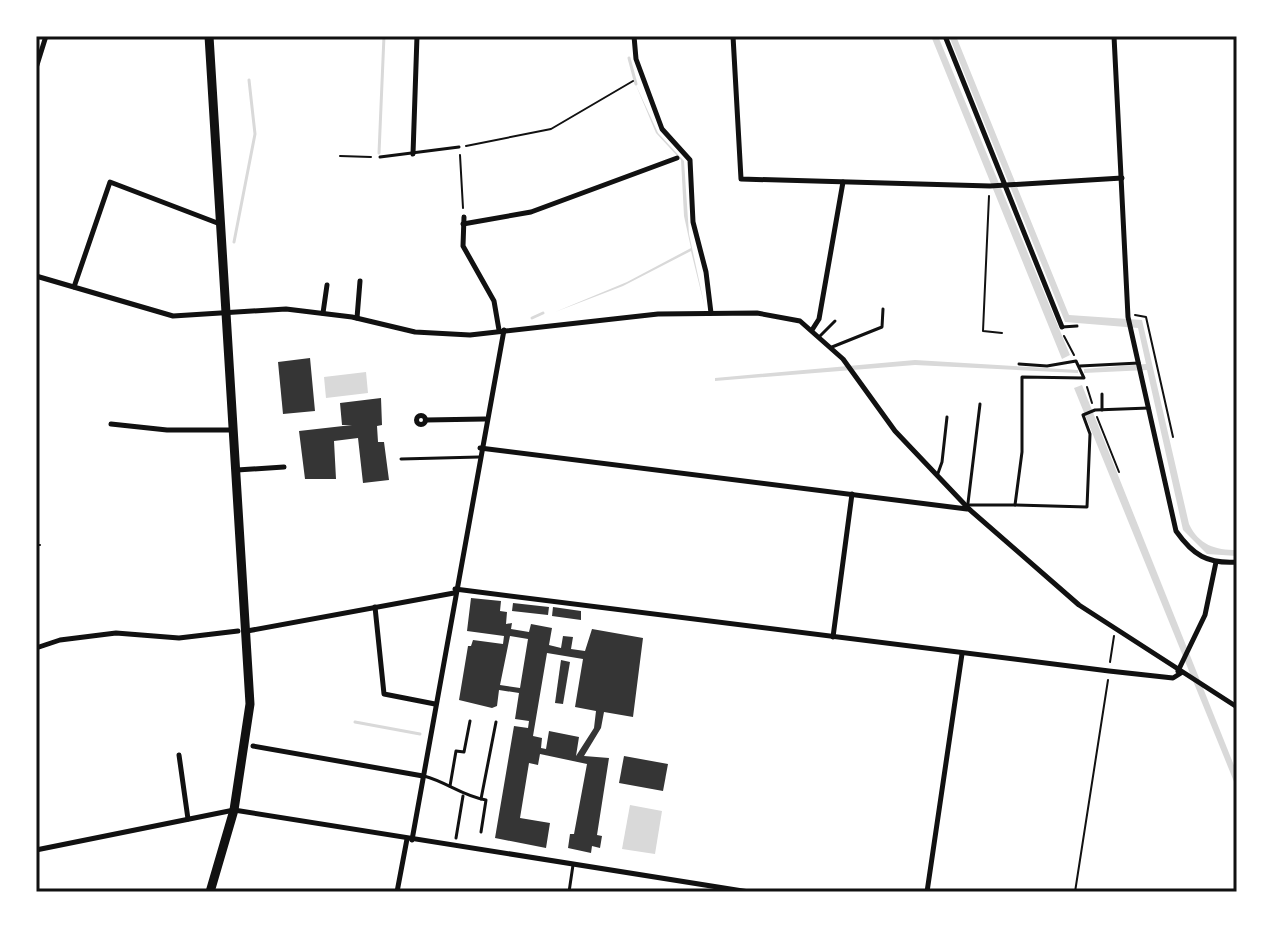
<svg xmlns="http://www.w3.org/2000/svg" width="1273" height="928" font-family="'Times New Roman',serif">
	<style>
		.water { fill: #d9d9d9 }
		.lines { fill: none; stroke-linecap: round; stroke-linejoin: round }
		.stream { stroke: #d9d9d9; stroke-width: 3 }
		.building { fill: #353535; fill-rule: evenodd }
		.path { stroke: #111; stroke-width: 2 }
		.service { stroke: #111; stroke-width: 3 }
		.minor { stroke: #111; stroke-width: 5 }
		.trunk { stroke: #111; stroke-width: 9 }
		.neatline { fill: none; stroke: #111; stroke-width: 3 }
	</style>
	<rect width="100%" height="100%" fill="#fff"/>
	<!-- water -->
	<g class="water">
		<polygon points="931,36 938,36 1070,355 1062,359"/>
		<path d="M949 36H956L1069 315 1142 320 1189 524C1199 545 1215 550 1237 550V556L1207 554 1183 530 1147 370 1084 373V369L1146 364 1138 328 1065 322Z"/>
		<polygon points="635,83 658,133 684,161 689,234 705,308 691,251 623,286 555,312 627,282 691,248 684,216 681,160 656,133"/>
		<polygon points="915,360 1078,370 1078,373 915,365 715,381 715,378"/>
		<polygon points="366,372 368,393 326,398 324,377"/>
		<polygon points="1082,385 1237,773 1237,789 1074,388"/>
		<polygon points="630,805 662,811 655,854 622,849"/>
	</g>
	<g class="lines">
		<!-- stream -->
		<g class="stream">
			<polyline points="629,58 636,84"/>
			<polyline points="379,153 384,36"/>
			<polyline points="234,242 255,134 249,80"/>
			<polyline points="532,318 543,313"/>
			<polyline points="355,722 420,734"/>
		</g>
	</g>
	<!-- building -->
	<g class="building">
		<polygon points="310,358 315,411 283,414 278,362"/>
		<polygon points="381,398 382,425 377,426 378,442 384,442 389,480 363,483 358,438 334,441 336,479 305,479 299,431 352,425 342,425 340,403"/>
		<path d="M471 598 501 601 500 611 507 612 506 624 512 623 511 629 529 632 531 624 552 628 549 645 561 648 563 636 573 637 571 649 585 651 592 629 643 638 633 717 604 712 601 728 584 756 609 758 597 835 602 836 600 848 592 846 591 853 568 848 570 834H574L587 764 540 754 538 765 529 763 520 818 550 823 546 848 495 838 514 726 528 728 529 721 515 719 519 693 499 690 497 706 492 708 459 700 468 646H471L473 640 503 644 504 636 467 631ZM510 636 528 639 520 688 500 685ZM547 653 583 659 575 707 596 711 594 728 576 756 579 737 549 731 546 749 541 748 542 738 533 736Z"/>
		<polygon points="513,603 549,607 548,615 512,611"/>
		<polygon points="553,607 581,611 581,620 552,616"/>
		<polygon points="561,660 570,662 563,704 555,703"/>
		<polygon points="624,756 668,764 663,791 619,783"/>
	</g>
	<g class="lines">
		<!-- path -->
		<g class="path">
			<polyline points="466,146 551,129 633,81"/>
			<polyline points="460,155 463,208"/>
			<polyline points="340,156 371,157"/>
			<polyline points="989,196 983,331 1002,333"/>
			<polyline points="1135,315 1146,317 1173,437"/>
			<polyline points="1064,336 1074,355"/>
			<polyline points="1087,387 1092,403"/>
			<polyline points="1097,417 1119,472"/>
			<polyline points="36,545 40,545"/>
			<polyline points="1110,662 1114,636"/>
			<polyline points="1075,892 1108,680"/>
		</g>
		<!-- service -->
		<g class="service">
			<polyline points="380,157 459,147"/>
			<polyline points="1062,327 1077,326"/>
			<polyline points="820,336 835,321"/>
			<polyline points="832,347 882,327 883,309"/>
			<polyline points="1080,366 1139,363"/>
			<polyline points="1102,410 1102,394"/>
			<polyline points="401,459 479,457"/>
			<polyline points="937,476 942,462 947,417"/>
			<polyline points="968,503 980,404"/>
			<polyline points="968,505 1015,505 1022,452 1022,377 1084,378 1076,361 1047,366 1019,364"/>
			<polyline points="1015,505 1087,507 1090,434 1083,415 1095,410 1149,408"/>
			<path d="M424 776C447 782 462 796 486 800L481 832"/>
			<polyline points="450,786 456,751 464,752 470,721"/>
			<polyline points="481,799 496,722"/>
			<polyline points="456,838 463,796"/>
			<polyline points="569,892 573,865"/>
		</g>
		<!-- minor -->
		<g class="minor">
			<polyline points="634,36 636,59 662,129 690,160 693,222 706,272 711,313"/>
			<polyline points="733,36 741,179 990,186 1122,178"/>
			<polyline points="945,36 1062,327"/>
			<path d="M1114 36 1128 317 1176 531C1193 555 1207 564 1237 562"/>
			<polyline points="36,68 46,36"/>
			<polyline points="413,154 417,36"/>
			<polyline points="464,217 463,246 494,301 499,330"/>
			<polyline points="463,224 531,212 677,158"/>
			<polyline points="36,276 173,316 286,309 352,317 415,332 470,335 658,314 757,313 800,321 843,359 895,431 969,509 1079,605 1237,707"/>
			<polyline points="74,287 110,182 220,224"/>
			<polyline points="323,313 327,285"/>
			<polyline points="357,318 360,281"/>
			<polyline points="812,330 819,319 843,182"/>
			<circle cx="421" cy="420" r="4.5"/>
			<polyline points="426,420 485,419"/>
			<polyline points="111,424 167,430 233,430"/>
			<polyline points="480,448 967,509"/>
			<polyline points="237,470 284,467"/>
			<polyline points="455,589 1109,671 1173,678 1181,673"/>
			<polyline points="375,607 384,694 435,704"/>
			<polyline points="247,631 454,593"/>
			<polyline points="833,637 852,494"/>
			<polyline points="36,648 60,640 116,633 179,638 238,631"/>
			<polyline points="1178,671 1205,615 1216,562"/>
			<polyline points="253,746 423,776"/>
			<polyline points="179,755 188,819"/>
			<polyline points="412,840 504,330"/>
			<polyline points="36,850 234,810 749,892"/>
			<polyline points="397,892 407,839"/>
			<polyline points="927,892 962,654"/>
		</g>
		<!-- trunk -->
		<polyline class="trunk" points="209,36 250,704 234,810 210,892"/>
	</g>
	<!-- border -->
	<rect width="1273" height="928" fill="none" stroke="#ffffff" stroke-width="76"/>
	<rect x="38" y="38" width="1197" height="852" class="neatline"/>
</svg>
